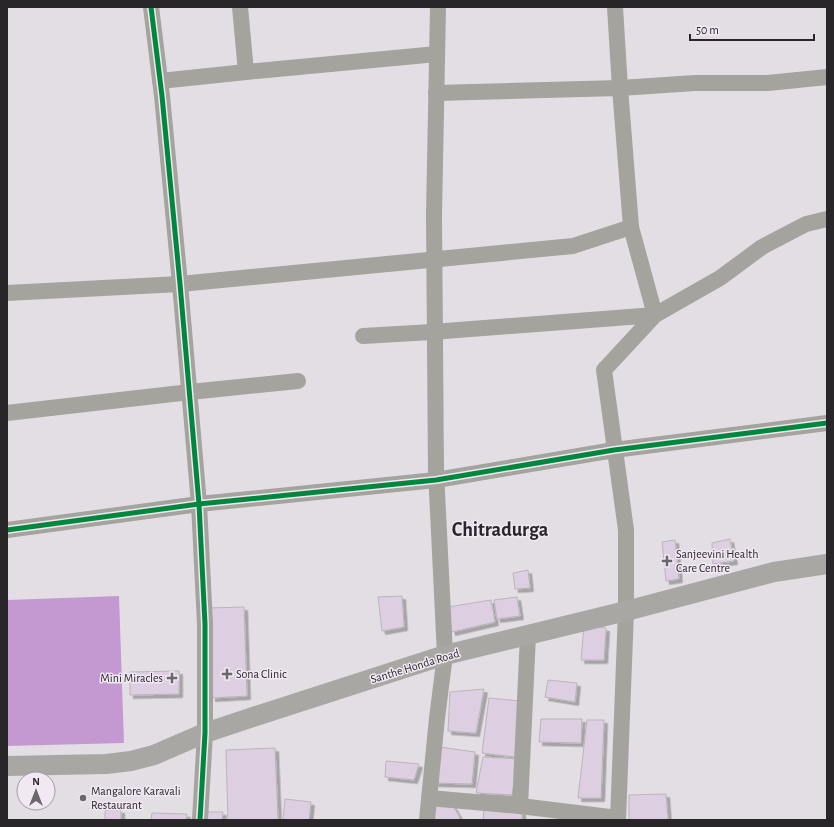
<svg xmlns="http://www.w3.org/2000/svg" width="834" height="827" font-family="'Alegreya Sans',sans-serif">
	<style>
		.water { fill: #c499d2 }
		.building { fill: #ddcfe1; stroke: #b9b5ba; filter: url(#shadow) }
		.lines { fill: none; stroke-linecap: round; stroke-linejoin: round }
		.minor { stroke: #a5a39d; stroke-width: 16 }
		.major { stroke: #a9a7a4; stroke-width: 20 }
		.cycleway-casing { stroke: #f1e8f4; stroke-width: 8 }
		.cycleway { stroke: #00873e; stroke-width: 5 }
		.poi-dot { fill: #6a666b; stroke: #f1e8f4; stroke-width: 1.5 }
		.labels { text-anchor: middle; stroke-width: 3; stroke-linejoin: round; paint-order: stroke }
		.poi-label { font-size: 12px; fill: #29262a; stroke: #f1e8f4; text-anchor: start }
		.street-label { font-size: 12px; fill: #29262a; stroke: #f1e8f4 }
		.town-label { font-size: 20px; font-weight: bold; fill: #29262a; stroke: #f1e8f4 }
	</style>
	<defs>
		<filter id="shadow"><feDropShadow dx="3.5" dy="3.5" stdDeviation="0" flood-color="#0004"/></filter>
	</defs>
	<rect width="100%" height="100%" fill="#e3dee4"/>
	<!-- water -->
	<polygon class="water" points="119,596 124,743 7,746 7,600"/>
	<!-- building -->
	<g class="building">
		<polygon points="730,539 734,561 713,564 712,543"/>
		<polygon points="675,540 679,579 666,581 662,542"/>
		<polygon points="528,570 530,588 515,589 513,573"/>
		<polygon points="402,596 404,627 382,631 378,597"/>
		<polygon points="517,597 520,616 497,619 494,600"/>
		<polygon points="491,600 495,622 452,632 448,607"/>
		<polygon points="244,607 247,696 212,698 209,608"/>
		<polygon points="584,625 606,628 604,660 581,660"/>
		<polygon points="179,671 179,694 130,695 130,672"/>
		<polygon points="548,680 577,683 575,702 545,697"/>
		<polygon points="484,689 476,733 448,731 450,692"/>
		<polygon points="489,698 520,701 515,757 482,753"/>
		<polygon points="541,719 582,719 581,743 539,742"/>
		<polygon points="587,720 604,720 601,798 578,798"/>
		<polygon points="440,747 475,752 472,784 435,783"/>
		<polygon points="275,748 278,820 228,820 226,750"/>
		<polygon points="483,757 519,759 512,795 476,793"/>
		<polygon points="386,761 419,764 414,780 385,777"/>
		<polygon points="666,794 668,820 629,820 629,795"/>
		<polygon points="432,798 451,802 459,816 460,820 431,820"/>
		<polygon points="285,799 311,802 309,820 283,820"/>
		<polygon points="484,808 522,811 522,820 483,820"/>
		<rect x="105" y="810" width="16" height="10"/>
		<polygon points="202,812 223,812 222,820 201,820"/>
		<polygon points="152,813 187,814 186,820 151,820"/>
	</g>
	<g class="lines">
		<!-- minor -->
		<g class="minor">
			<polyline points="151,7 162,96 180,284 199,504 205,624 205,733 200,820"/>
			<polyline points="240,7 246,72"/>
			<polyline points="160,81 246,72 437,54"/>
			<polyline points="436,93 620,88 695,83 768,83 827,77"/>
			<polyline points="7,293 180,284 573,246 631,227"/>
			<polyline points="363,336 432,332 655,315 631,227 620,88 615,7"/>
			<polyline points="7,413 190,392 298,381"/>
			<polyline points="7,530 199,504 436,480 614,450 827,423"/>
			<polyline points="429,798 520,806 618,818"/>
			<polyline points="520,806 528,635"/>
			<polyline points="427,820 437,718 445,655 436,471 434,215 438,7"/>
			<polyline points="618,820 626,611 626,530 604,370 655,315 720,278 762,247 806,224 827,219"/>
		</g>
		<!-- major -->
		<polyline class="major" points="7,766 106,764 131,761 154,755 205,733 256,716 445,655 626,611 774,572 827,564"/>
		<defs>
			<g id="cycleway">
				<polyline points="151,7 162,96 180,284 199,504 205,624 205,733 200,820"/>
				<polyline points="7,530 199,504 436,480 614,450 827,423"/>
			</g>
		</defs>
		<!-- cycleway casing -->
		<use href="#cycleway" class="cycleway-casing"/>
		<!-- cycleway -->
		<use href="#cycleway" class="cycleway"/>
	</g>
	<!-- markers -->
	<g class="poi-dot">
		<path d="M665 555h4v4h4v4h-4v4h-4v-4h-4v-4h4z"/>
		<path d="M225 668h4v4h4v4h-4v4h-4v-4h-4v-4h4z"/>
		<path d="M170 672h4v4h4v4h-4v4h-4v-4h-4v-4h4z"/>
		<circle cx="83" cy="798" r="4"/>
	</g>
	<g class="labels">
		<!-- poi labels -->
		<g class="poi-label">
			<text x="676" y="558">Sanjeevini Health<tspan x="676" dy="14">Care Centre</tspan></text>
			<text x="236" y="678">Sona Clinic</text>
			<text x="163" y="682" text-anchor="end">Mini Miracles</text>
			<text x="91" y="795">Mangalore Karavali<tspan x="91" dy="14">Restaurant</tspan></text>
		</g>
		<!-- street labels -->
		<g class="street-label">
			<text transform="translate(415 666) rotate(-17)" y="4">Santhe Honda Road</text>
		</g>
		<!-- town labels -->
		<g class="town-label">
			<text x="500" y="536">Chitradurga</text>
		</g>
	</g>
	<!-- border -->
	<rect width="834" height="827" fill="none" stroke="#29262a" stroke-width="16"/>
	<!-- north arrow -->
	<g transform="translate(36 791)"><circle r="19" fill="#f1e8f4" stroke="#a19aa3"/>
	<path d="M0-3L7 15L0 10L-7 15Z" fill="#6a666b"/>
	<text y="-6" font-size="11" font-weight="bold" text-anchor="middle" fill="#29262a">N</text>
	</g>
	<!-- scale -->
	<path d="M690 34v6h124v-6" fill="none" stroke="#29262a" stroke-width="2"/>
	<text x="696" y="34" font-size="12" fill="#29262a" stroke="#f1e8f4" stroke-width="3" paint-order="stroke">50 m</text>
</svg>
